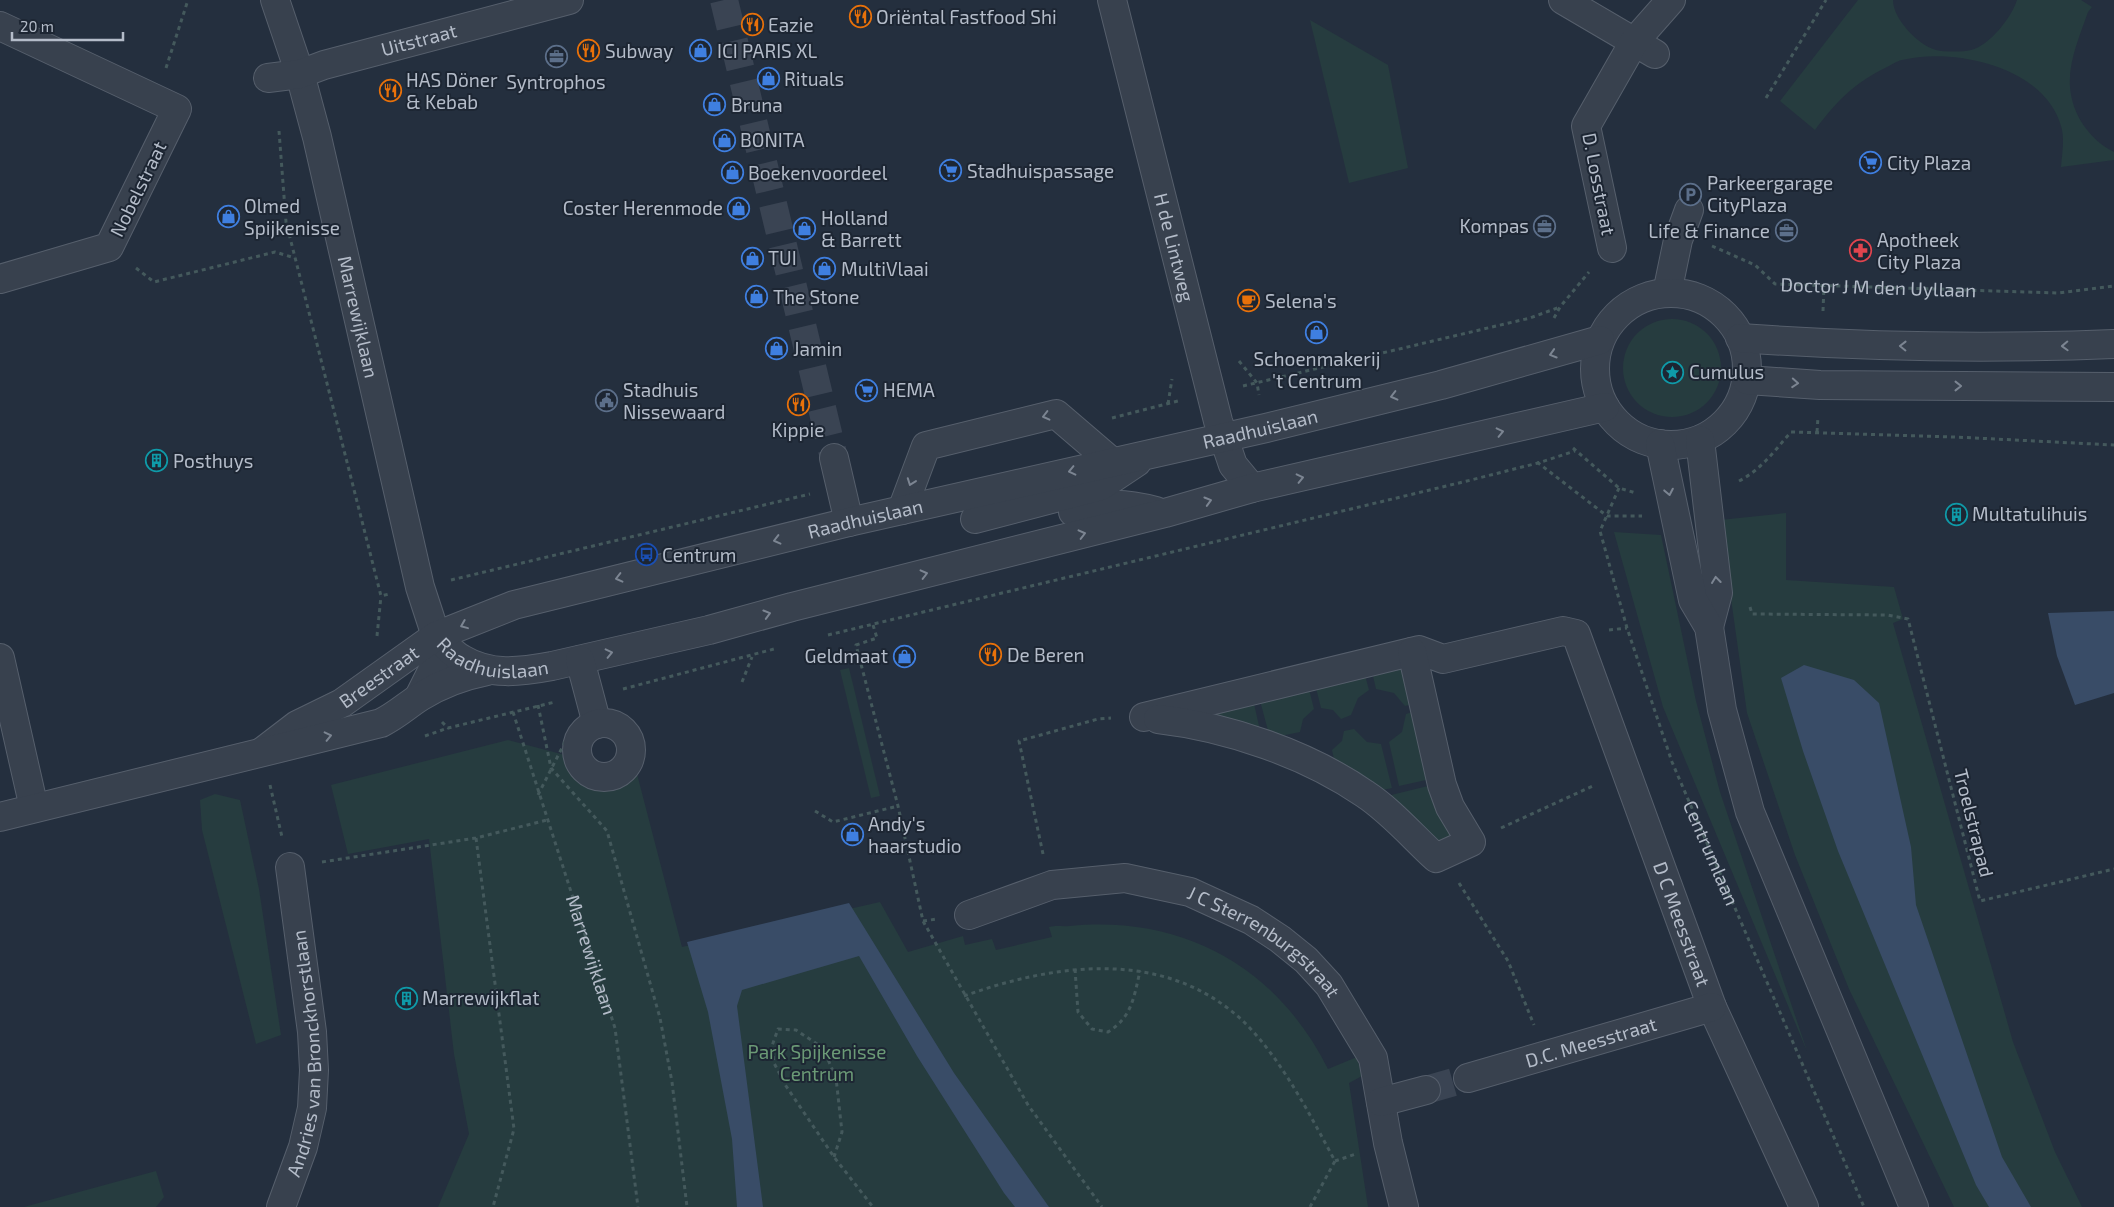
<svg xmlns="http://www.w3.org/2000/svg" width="2114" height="1207" font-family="'Exo 2',sans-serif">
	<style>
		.green { fill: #263c3f }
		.water { fill: #394c67 }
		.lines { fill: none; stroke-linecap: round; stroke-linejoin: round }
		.minor-tunnel { stroke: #3a4453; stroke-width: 28; stroke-dasharray: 28 14; stroke-linecap: butt }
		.minor-casing { stroke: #565f6c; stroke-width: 30 }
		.path { stroke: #44595c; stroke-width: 3; stroke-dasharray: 4 4; stroke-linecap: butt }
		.minor { stroke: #38414e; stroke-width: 28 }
		.oneway { stroke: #7c8592 }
		.labels { text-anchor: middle; stroke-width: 4; stroke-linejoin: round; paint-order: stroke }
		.poi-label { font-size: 19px; fill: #b4bcc9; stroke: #1d2633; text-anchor: start }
		.street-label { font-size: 19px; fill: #b4bcc9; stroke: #1d2633 }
		.park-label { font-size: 19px; fill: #6b9a76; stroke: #1d2633 }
	</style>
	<rect width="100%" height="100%" fill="#242f3e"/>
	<!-- green -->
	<g class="green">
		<path d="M1858 0H1893C1893 19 1918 45 1936 50 1944 52 1963 52 1971 50 1989 46 2012 17 2017 0H2081L2092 7 2088 12C2080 35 2068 62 2070 87 2072 115 2090 140 2114 152V160L2061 167C2062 154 2065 138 2061 126 2045 67 1954 47 1902 60 1896 61 1890 66 1885 68 1853 84 1836 102 1815 130L1780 101Z"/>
		<polygon points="1310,20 1388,65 1408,168 1349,183"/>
		<circle cx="1672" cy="368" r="49"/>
		<polygon points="1786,513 1786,580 1894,587 1903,619 1893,623 2013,1042 2055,1152 2082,1207 1954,1207 1849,989 1795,855 1747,713 1720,520"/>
		<polygon points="1614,532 1661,535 1696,701 1720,792 1807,1051 1663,707"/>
		<polygon points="1407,658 1417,703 1405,706 1394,693 1376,689 1371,667"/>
		<polygon points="849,668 880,796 871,798 840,670"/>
		<polygon points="1363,668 1369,690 1358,698 1351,715 1341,719 1333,710 1321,708 1314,680"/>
		<polygon points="1307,681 1314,709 1303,719 1300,732 1270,738 1258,693"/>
		<polygon points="1252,695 1262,739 1198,720"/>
		<polygon points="1419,710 1435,778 1399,786 1389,742 1402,732 1406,714"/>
		<polygon points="1354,729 1367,742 1381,744 1392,788 1373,792 1336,768 1332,750 1342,741 1344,731"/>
		<path d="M508 740 637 774 682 947 880 902 908 952 963 936 965 945 992 939 996 950 1052 937 1049 927C1058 925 1061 927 1070 926 1183 915 1277 967 1328 1069L1357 1057 1362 1076 1349 1083 1368 1207H438L469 1134 454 1054 429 839 348 854 331 785Z"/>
		<polygon points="1436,784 1458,832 1432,847 1379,798"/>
		<polygon points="215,794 240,800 259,889 281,1035 256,1044 202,830 200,800"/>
		<polygon points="156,1171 164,1197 156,1207 24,1207"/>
	</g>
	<!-- water -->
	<g class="water">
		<polygon points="2114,611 2114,693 2075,705 2057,656 2048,613"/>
		<polygon points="1804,665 1854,680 1879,703 1911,847 1916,905 2002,1157 2031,1207 1989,1207 1976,1185 1838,851 1803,751 1781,678"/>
		<polygon points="849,903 954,1073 1049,1207 1015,1207 1004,1193 917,1056 859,956 742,990 737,1006 763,1207 737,1207 732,1139 708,1012 687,942"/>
	</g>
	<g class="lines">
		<!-- minor-tunnel -->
		<g class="minor-tunnel">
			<polyline points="724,0 834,458"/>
			<polyline points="1426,1090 1468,1078"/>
		</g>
		<defs>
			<g id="minor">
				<path id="s4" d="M275 0 300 74 317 137 420 587 436 636V663L419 697"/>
				<path id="s5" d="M1112 0 1218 421 1233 465 1252 488"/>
				<polyline points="1563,0 1655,54"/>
				<polyline points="0,26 177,109 109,247 0,279"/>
				<path id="s6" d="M268 78 300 74 324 65 569 0"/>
				<polyline points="1612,248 1586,126 1634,42 1671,0"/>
				<polyline points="1667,293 1678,240 1689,210"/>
				<circle cx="1671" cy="369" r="76"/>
				<path d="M1740 338C1865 347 1989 349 2114 344"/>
				<polyline points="1747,380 1820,385 2114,387"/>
				<polyline points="1700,440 1718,593 1709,627"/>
				<polyline points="1660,444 1693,600 1709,627 1722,710 1750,812 1914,1207"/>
				<polyline points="834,458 849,522"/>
				<polyline points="902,510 926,446 1056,414 1112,462"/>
				<path d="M1073 512C1108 503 1121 502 1156 511"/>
				<polyline points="975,519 1101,486 1137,462"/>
				<path id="s7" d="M436 636C444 643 452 654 462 659 490 676 520 672 552 666L709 630 792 607 1165 513 1252 488 1605 407"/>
				<polyline points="0,658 34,808"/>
				<polyline points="580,660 597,724"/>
				<path id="s8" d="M1144 717 1419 650 1443 659 1563 631 1576 634 1712 1007 1804 1207"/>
				<path d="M1158 719C1228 727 1307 754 1365 794 1391 811 1413 837 1436 858L1471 842 1450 807 1442 785 1412 652"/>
				<circle cx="604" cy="750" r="27"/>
				<path id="s9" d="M263 751 297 725 342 703 436 636 514 605 849 522 1266 428 1441 385 1600 340"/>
				<path d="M0 817 381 723C397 715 406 706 420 697 442 683 462 676 487 671"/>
				<path id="s10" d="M969 915 1052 885 1125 878 1190 892 1251 920 1280 939 1306 960 1329 985 1373 1058 1388 1143 1404 1207"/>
				<path id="s11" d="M1468 1078 1712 1007"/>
				<polyline points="1381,1102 1426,1090"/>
				<path id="s12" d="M281 1207 303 1147 312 1108 314 1070 312 1032 290 867"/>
			</g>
		</defs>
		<!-- minor casing -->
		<use href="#minor" class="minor-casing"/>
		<!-- path -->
		<g class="path">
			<polyline points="166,68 188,0"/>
			<polyline points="1766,98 1826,0"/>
			<polyline points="279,131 286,222 381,596 389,594"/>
			<path id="s1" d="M1712 246 1755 265 1775 284 2059 293 2114 286"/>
			<polyline points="136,268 154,282 275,252 295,258"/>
			<polyline points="1823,311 1824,286"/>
			<polyline points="1554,318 1560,307 1589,272"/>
			<polyline points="1239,361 1257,383 1259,395"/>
			<polyline points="1243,386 1530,318 1560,307"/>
			<polyline points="1168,404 1172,379"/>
			<polyline points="1112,418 1178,401"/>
			<polyline points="1817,432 1818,417"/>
			<polyline points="1573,448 1619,488 1636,493"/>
			<polyline points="1537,462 1607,516 1642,516"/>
			<path d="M1739 481C1761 470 1775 450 1791 432L1955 437 2114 445"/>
			<path id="s2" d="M1619 488 1600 531 1627 628 1672 762 1864 1207"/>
			<polyline points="451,580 810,494"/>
			<polyline points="1750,607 1752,614 1887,615 1908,619 1980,901 2114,869"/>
			<polyline points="873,625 877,638 856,645 898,806 923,921 1028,1105 1102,1207"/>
			<polyline points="1609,630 1627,628"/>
			<polyline points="828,635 1467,481 1538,463 1575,451"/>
			<polyline points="377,636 381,596"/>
			<polyline points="742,682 752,657"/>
			<polyline points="623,689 774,649"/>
			<polyline points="538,705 551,768 607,831 660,1018 672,1082 687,1207"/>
			<path id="s3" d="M513 712 615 1028 638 1207"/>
			<polyline points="442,722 448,728 555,702"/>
			<polyline points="425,736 448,728"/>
			<polyline points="270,785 282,837"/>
			<polyline points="538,795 567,738"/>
			<polyline points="815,811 833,822 898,806"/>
			<polyline points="1501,828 1595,785"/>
			<polyline points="476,838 514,1129 493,1207"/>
			<polyline points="1043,854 1019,741 1098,719 1111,718"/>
			<polyline points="322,862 476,838 547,820"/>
			<polyline points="1459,883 1508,961 1534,1025"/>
			<polyline points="923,921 937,919"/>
			<path d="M1075 969 1078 1012 1092 1029 1108 1032C1132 1017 1134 997 1140 971"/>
			<path d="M964 996C1056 963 1165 948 1243 1021 1281 1058 1310 1115 1335 1161L1310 1207"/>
			<polyline points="834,1157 842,1132 836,1078 823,1048 796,1030 778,1029 772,1046 774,1063 786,1086 834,1157 873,1207"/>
			<polyline points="1335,1161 1356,1154"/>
		</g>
		<!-- minor -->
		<use href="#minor" class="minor"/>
	</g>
	<!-- one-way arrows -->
	<defs><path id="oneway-chevron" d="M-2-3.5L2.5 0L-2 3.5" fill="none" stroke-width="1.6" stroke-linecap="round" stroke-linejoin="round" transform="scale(1.25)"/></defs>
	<g class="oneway">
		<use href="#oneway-chevron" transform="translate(1903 346) rotate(-179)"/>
		<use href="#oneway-chevron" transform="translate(2065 346) rotate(178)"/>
		<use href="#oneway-chevron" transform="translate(1553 354) rotate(163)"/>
		<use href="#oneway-chevron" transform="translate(1795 383) rotate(4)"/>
		<use href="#oneway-chevron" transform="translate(1958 386)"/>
		<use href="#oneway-chevron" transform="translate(1394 396) rotate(166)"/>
		<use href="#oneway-chevron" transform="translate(1046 416) rotate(166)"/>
		<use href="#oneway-chevron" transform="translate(1500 432) rotate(-13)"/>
		<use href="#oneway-chevron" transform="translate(1072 471) rotate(167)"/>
		<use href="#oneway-chevron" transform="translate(1300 478) rotate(-13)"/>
		<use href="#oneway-chevron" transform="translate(911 482) rotate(110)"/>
		<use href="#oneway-chevron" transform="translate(1669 492) rotate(79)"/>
		<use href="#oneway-chevron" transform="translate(1208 501) rotate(-16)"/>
		<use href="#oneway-chevron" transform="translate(1082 534) rotate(-14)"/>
		<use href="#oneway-chevron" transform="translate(777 540) rotate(166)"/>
		<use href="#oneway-chevron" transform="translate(924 574) rotate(-14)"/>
		<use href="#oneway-chevron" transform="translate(619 578) rotate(166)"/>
		<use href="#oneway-chevron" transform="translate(1716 580) rotate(-97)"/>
		<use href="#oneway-chevron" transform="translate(767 614) rotate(-16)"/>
		<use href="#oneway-chevron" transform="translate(464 625) rotate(158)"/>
		<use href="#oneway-chevron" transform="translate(609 653) rotate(-13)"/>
		<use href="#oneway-chevron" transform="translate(328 736) rotate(-13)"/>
	</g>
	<!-- icons -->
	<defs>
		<symbol id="restaurant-ring" viewBox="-11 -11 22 22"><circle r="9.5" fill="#1d2633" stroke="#e8710a" stroke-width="1.5"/><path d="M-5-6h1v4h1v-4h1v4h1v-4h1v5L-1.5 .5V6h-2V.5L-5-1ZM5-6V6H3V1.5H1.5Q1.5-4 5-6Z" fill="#e8710a"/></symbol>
		<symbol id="shop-ring" viewBox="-11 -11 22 22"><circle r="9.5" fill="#1d2633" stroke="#3f7fe0" stroke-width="1.5"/><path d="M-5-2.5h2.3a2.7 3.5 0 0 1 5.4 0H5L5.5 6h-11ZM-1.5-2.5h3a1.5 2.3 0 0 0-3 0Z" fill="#3f7fe0"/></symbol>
		<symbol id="office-ring" viewBox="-11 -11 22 22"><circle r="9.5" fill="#1d2633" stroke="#5c6f8a" stroke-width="1.5"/><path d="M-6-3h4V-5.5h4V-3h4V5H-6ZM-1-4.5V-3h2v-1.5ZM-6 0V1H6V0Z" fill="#5c6f8a"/></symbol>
		<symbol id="supermarket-ring" viewBox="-11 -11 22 22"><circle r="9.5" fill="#1d2633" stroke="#3f7fe0" stroke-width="1.5"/><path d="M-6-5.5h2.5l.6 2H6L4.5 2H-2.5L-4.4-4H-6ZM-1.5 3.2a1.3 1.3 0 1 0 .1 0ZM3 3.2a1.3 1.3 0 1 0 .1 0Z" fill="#3f7fe0"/></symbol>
		<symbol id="parking-ring" viewBox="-11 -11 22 22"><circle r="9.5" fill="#1d2633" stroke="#5c6f8a" stroke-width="1.5"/><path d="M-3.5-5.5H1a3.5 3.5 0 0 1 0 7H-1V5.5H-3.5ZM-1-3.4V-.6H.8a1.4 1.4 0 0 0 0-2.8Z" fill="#5c6f8a"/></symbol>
		<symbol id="pharmacy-ring" viewBox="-11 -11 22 22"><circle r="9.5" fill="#1d2633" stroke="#e0444e" stroke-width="1.5"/><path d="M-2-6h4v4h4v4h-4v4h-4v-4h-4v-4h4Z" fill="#e0444e"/></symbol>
		<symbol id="cafe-ring" viewBox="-11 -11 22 22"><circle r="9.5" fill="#1d2633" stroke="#e8710a" stroke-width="1.5"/><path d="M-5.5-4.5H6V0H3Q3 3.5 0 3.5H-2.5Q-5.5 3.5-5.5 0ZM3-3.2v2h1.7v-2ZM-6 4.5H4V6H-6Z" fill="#e8710a"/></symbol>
		<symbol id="sight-ring" viewBox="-11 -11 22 22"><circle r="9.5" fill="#1d2633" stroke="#0f9aa8" stroke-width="1.5"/><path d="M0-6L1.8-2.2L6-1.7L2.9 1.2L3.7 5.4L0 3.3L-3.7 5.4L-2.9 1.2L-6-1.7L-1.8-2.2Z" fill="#0f9aa8"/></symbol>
		<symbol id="civic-ring" viewBox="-11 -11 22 22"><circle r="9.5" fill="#1d2633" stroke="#5c6f8a" stroke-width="1.5"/><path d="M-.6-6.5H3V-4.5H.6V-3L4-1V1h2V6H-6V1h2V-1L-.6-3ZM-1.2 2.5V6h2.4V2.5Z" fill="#5c6f8a"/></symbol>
		<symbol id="building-ring" viewBox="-11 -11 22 22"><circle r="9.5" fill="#1d2633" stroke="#0f9aa8" stroke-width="1.5"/><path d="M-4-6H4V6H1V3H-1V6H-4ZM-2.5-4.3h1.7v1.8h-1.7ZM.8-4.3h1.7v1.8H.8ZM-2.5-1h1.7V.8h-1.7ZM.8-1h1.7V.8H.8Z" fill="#0f9aa8"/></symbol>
		<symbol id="bus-ring" viewBox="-11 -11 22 22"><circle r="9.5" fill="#1d2633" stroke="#1a4fb4" stroke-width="1.5"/><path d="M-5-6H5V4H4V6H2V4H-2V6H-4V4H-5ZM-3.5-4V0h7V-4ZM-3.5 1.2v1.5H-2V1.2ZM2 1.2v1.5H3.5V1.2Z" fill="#1a4fb4"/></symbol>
	</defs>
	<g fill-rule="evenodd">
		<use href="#restaurant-ring" x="848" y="4" width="25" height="25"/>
		<use href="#restaurant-ring" x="740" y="12" width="25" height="25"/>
		<use href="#restaurant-ring" x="576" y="38" width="25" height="25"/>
		<use href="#shop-ring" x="688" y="38" width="25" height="25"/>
		<use href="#office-ring" x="544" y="44" width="25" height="25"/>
		<use href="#shop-ring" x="756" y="66" width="25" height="25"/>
		<use href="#restaurant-ring" x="378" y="78" width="25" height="25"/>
		<use href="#shop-ring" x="702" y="92" width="25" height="25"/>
		<use href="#shop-ring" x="712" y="128" width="25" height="25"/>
		<use href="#supermarket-ring" x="1858" y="150" width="25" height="25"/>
		<use href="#supermarket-ring" x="938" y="158" width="25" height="25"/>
		<use href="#shop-ring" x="720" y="160" width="25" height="25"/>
		<use href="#parking-ring" x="1678" y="182" width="25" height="25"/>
		<use href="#shop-ring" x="726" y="196" width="25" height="25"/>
		<use href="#shop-ring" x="216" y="204" width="25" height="25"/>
		<use href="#office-ring" x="1532" y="214" width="25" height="25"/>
		<use href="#shop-ring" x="792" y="216" width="25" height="25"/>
		<use href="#office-ring" x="1774" y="218" width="25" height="25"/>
		<use href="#pharmacy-ring" x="1848" y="238" width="25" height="25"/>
		<use href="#shop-ring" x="740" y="246" width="25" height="25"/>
		<use href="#shop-ring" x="812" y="256" width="25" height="25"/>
		<use href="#shop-ring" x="744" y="284" width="25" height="25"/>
		<use href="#cafe-ring" x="1236" y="288" width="25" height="25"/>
		<use href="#shop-ring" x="1304" y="320" width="25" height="25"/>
		<use href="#shop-ring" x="764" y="336" width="25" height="25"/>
		<use href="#sight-ring" x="1660" y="360" width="25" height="25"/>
		<use href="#supermarket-ring" x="854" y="378" width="25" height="25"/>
		<use href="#civic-ring" x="594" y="388" width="25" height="25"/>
		<use href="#restaurant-ring" x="786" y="392" width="25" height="25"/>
		<use href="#building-ring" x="144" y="448" width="25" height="25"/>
		<use href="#building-ring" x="1944" y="502" width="25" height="25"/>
		<use href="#bus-ring" x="634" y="542" width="25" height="25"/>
		<use href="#restaurant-ring" x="978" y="642" width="25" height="25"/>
		<use href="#shop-ring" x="892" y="644" width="25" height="25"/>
		<use href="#shop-ring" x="840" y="822" width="25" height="25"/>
		<use href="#building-ring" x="394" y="986" width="25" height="25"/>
	</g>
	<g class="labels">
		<!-- poi labels -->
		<g class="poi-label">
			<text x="876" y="24">Oriëntal Fastfood Shi</text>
			<text x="768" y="32">Eazie</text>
			<text x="605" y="58">Subway</text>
			<text x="717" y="58">ICI PARIS XL</text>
			<text x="784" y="86">Rituals</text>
			<text x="406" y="87">HAS Döner<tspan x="406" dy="22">&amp; Kebab</tspan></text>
			<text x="556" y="89" text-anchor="middle">Syntrophos</text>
			<text x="731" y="112">Bruna</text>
			<text x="740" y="147">BONITA</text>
			<text x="1887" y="170">City Plaza</text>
			<text x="967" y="178">Stadhuispassage</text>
			<text x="748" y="180">Boekenvoordeel</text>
			<text x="1707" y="190">Parkeergarage<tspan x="1707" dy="22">CityPlaza</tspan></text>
			<text x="244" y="213">Olmed<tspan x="244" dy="22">Spijkenisse</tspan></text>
			<text x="723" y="215" text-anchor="end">Coster Herenmode</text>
			<text x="821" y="225">Holland<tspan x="821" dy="22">&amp; Barrett</tspan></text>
			<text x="1529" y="233" text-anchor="end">Kompas</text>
			<text x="1770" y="238" text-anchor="end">Life &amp; Finance</text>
			<text x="1877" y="247">Apotheek<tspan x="1877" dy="22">City Plaza</tspan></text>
			<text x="768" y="265">TUI</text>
			<text x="841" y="276">MultiVlaai</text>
			<text x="773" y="304">The Stone</text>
			<text x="1265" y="308">Selena's</text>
			<text x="793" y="356">Jamin</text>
			<text x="1317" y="366" text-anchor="middle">Schoenmakerij<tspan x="1317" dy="22">'t Centrum</tspan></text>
			<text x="1689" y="379">Cumulus</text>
			<text x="623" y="397">Stadhuis<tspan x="623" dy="22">Nissewaard</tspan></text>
			<text x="883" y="397">HEMA</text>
			<text x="798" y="437" text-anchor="middle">Kippie</text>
			<text x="173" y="468">Posthuys</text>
			<text x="1972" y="521">Multatulihuis</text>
			<text x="662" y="562">Centrum</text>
			<text x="1007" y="662">De Beren</text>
			<text x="888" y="663" text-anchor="end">Geldmaat</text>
			<text x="868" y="831">Andy's<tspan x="868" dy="22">haarstudio</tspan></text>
			<text x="422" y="1005">Marrewijkflat</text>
		</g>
		<!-- street labels -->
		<g class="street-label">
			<text dy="7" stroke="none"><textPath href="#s6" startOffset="156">Uitstraat</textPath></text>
			<text transform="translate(1599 184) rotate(79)" y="7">D. Losstraat</text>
			<text transform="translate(138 189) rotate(-64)" y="7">Nobelstraat</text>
			<text dy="7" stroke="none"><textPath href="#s5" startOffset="255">H de Lintweg</textPath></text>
			<text dy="7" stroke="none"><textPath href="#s1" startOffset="178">Doctor J M den Uyllaan</textPath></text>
			<text dy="7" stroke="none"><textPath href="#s4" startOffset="328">Marrewijklaan</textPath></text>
			<text dy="7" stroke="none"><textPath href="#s9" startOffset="1059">Raadhuislaan</textPath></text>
			<text dy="7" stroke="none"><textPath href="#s9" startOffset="654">Raadhuislaan</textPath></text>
			<text dy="7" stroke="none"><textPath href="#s7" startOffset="65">Raadhuislaan</textPath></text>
			<text dy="7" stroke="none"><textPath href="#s9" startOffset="138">Breestraat</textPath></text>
			<text transform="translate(1974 823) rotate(76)" y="7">Troelstrapad</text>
			<text dy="7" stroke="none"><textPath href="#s2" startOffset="388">Centrumlaan</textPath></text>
			<text dy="7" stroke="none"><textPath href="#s8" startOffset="754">D C Meesstraat</textPath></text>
			<text dy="7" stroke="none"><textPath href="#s10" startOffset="318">J C Sterrenburgstraat</textPath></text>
			<text dy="7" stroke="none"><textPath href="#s3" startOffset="255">Marrewijklaan</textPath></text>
			<text dy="7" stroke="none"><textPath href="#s11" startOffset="128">D.C. Meesstraat</textPath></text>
			<text dy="7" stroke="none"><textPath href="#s12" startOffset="158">Andries van Bronckhorstlaan</textPath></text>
		</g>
		<!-- park labels -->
		<g class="park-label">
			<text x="817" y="1059">Park Spijkenisse<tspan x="817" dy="22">Centrum</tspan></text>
		</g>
	</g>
	<!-- scale -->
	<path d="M12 32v8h111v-8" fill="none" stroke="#b4bcc9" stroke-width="2.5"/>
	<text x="20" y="32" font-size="15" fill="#b4bcc9" stroke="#1d2633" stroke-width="4" paint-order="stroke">20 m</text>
</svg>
